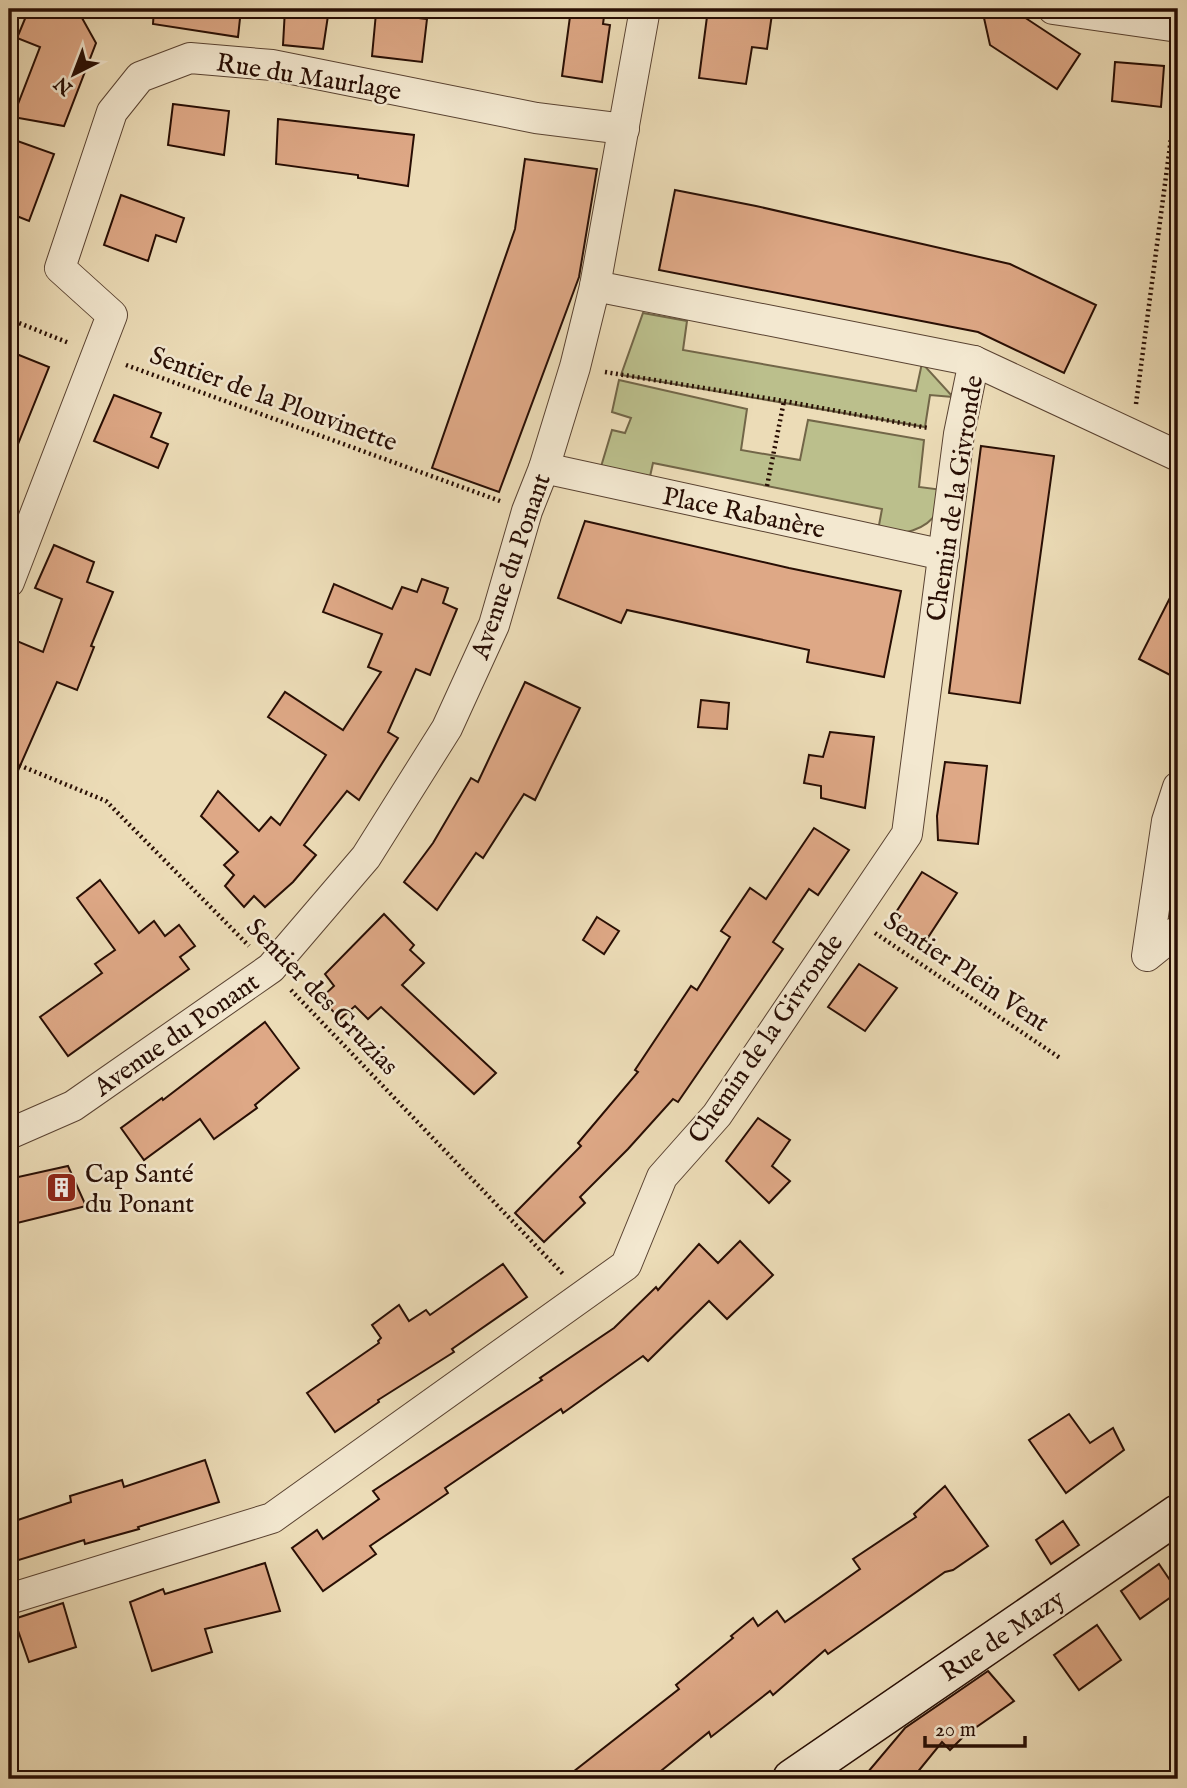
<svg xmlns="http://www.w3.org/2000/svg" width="1187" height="1788" font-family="'IM FELL English',serif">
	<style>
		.green { fill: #bbbf8c; stroke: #726648; stroke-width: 2 }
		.building { fill: #dea886; stroke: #280e04; stroke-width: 2 }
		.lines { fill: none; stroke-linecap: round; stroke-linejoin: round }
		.street-casing { stroke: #594231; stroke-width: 32 }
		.secondary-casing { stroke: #280e04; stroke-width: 41 }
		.path { stroke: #280e04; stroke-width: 4.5; stroke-dasharray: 2 3.5; stroke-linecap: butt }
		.street { stroke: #f3e8d0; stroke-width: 30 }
		.secondary { stroke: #f3e8d0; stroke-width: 38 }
		.labels { text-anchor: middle; stroke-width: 5; stroke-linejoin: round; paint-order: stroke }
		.street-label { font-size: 26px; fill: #280e04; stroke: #f3e8d0 }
		.poi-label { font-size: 26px; fill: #280e04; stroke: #f3e8d0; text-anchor: start }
	</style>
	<rect width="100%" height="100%" fill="#ecdcb7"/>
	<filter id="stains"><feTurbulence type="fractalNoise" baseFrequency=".00286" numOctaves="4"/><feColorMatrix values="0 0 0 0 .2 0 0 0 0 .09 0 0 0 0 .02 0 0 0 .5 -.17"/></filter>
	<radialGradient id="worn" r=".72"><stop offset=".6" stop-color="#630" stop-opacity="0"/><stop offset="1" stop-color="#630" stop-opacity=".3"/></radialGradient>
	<!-- green -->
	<g class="green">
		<polygon points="643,313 687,321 683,350 916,391 922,363 953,397 930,395 925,427 621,375"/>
		<path d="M619 380 747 409 741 450 800 460 808 420 924 440 919 487 943 490C941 496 941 506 937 512 925 533 898 534 877 536L882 509 653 463 647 490 597 480 612 430 625 433 631 418 612 412Z"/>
	</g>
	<!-- building -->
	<g class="building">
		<polygon points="29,9 77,9 96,43 64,126 13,117 40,47 17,38"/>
		<polygon points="154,9 241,9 238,37 153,24"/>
		<polygon points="285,9 329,9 323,49 283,45"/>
		<polygon points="571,9 605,9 603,24 610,25 602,82 562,76"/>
		<polygon points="708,9 735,9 772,14 767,49 752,47 746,84 699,78"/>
		<polygon points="982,9 1022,9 1024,17 1080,54 1057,89 990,45"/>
		<polygon points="376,13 427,19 422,62 372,56"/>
		<polygon points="1115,62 1164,66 1161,107 1112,101"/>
		<polygon points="173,104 229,111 224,155 168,145"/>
		<polygon points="278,119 414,135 408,186 358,178 358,175 276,164"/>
		<polygon points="9,138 54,154 29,221 9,213"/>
		<polygon points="525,159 597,169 579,277 499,492 432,468 515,229"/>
		<polygon points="675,190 756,206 1010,264 1096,305 1064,373 978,332 659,270"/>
		<polygon points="121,195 184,218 176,242 156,235 148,261 104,245"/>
		<polygon points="9,351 49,367 10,464 9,463"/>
		<polygon points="114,395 161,413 151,437 168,444 158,468 94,441"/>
		<polygon points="981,446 1054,456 1020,703 949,693"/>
		<polygon points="585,521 789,568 901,591 884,677 807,662 809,650 627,610 621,623 558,598"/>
		<polygon points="54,545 94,562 87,582 113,592 91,646 94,647 77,690 57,682 9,791 9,668 17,641 43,652 62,599 35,588"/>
		<polygon points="422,579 448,588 443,603 457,609 430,675 416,669 388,732 398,738 359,800 347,791 304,845 316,855 293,882 265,907 254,896 244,907 225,886 234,875 224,865 238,852 201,816 218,791 259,831 271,817 280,825 326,755 268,717 285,692 343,730 381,672 368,667 382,634 323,612 334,584 392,609 402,587 417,592"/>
		<polygon points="1178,582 1178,679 1139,659"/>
		<polygon points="525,682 580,708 535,800 524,794 483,858 476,853 437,910 404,882 433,843 471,778 478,782"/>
		<polygon points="701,700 729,703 727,729 698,727"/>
		<polygon points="830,732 874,737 865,808 821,798 821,786 804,783 809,755 823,757"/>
		<polygon points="945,762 987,766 978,844 938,840 937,816"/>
		<polygon points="814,828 849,850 818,895 809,889 773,942 783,949 678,1102 673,1099 628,1149 580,1197 585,1203 544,1242 515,1213 581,1146 578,1143 638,1072 635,1070 691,986 697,990 730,937 721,931 750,888 766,899"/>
		<polygon points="922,872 957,893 925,942 891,920"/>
		<polygon points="100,880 139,933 154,921 165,936 179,925 195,946 180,957 189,969 68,1056 40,1017 102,973 95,964 115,950 77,898"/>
		<polygon points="384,914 414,945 410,950 424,963 402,985 496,1073 474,1094 381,1007 368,1019 355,1006 340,1019 321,998 334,986 325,974"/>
		<polygon points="597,917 619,931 604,954 583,940"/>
		<polygon points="859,964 897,988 865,1031 828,1007"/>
		<polygon points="265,1022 299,1068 255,1105 257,1108 214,1139 200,1119 144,1160 121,1128 162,1098 163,1100"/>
		<polygon points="758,1118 790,1140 772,1166 790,1181 769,1203 726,1161"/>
		<polygon points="68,1166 86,1206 9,1225 9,1179"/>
		<polygon points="740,1241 773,1275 727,1319 709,1301 648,1361 643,1356 563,1413 561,1409 445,1488 448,1493 370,1546 376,1554 323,1591 292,1548 317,1530 323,1539 379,1499 373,1491 542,1380 540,1378 614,1328 656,1287 658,1290 699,1244 718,1263"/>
		<polygon points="503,1264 527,1297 452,1349 454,1352 378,1400 379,1402 335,1432 307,1393 379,1343 378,1341 381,1338 372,1325 399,1305 409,1321 426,1310 430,1315"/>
		<polygon points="1069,1414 1090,1443 1113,1428 1124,1450 1066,1493 1029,1440"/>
		<polygon points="205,1460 219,1502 138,1527 139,1529 85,1544 84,1540 9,1563 9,1523 71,1502 70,1496 122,1480 124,1487"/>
		<polygon points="945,1486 988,1546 953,1570 945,1572 828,1654 825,1650 773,1695 770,1691 711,1737 709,1732 651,1779 564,1779 679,1689 676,1685 733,1638 731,1636 753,1618 758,1626 777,1611 785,1622 860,1569 853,1559 916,1517 914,1514"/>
		<polygon points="1063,1521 1079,1545 1051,1564 1036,1540"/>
		<polygon points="265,1563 280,1611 205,1629 212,1652 152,1671 130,1602 163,1589 165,1594"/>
		<polygon points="1159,1564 1178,1592 1140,1619 1121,1591"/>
		<polygon points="63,1603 76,1647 29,1662 14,1619"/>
		<polygon points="1097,1625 1121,1660 1079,1690 1054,1655"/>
		<polygon points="988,1671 1014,1701 965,1735 950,1750 942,1742 912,1779 862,1779 905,1728"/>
	</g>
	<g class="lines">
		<defs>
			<g id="street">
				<polyline points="1053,9 1178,27"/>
				<polyline points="595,286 974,361 1178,456"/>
				<polyline points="544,468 944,555"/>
				<polyline points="9,582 112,315 60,268 112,112 140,77 190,58 272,65 536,118 624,129"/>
				<polyline points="1178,787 1167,821 1147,956 1178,931"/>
				<polyline points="9,1134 73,1106 271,968 366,857 447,728 494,625 527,511 544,468 575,367 595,286 645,9"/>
				<polyline points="9,1599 272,1518 626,1265 662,1177 717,1115 907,834 959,434 974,361"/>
			</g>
			<polyline id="secondary" points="792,1779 1178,1514"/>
		</defs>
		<!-- street casing -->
		<use href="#street" class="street-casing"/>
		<!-- secondary casing -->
		<use href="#secondary" class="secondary-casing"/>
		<!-- path -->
		<g class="path">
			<polyline points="9,319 69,343"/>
			<polyline points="126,365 500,501"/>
			<polyline points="605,372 784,401 928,428"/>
			<polyline points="1136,404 1178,85"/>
			<polyline points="767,486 784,401"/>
			<polyline points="9,761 106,801 249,946"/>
			<polyline points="875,933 1060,1058"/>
			<polyline points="291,990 563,1274"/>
		</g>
		<!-- street -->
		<use href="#street" class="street"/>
		<!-- secondary -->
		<use href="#secondary" class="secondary"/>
	</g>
	<!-- icons -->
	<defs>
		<symbol id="building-square" viewBox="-11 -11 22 22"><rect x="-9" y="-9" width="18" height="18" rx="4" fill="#8f2418" stroke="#f3e8d0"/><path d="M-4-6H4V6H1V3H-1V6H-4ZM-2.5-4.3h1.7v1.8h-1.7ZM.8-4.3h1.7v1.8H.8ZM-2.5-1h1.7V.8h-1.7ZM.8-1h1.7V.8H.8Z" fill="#fff"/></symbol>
	</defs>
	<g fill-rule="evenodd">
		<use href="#building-square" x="44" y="1170" width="35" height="35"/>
	</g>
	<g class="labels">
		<!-- street labels -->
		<g class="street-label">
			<text transform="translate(309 76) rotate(9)" y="9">Rue du Maurlage</text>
			<text transform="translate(274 398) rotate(20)" y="9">Sentier de la Plouvinette</text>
			<text transform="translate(954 498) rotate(-81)" y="9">Chemin de la Givronde</text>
			<text transform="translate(744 512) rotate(12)" y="9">Place Rabanère</text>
			<text transform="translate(510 566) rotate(-71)" y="9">Avenue du Ponant</text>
			<text transform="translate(967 971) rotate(34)" y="9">Sentier Plein Vent</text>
			<text transform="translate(323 996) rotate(46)" y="9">Sentier des Gruzias</text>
			<text transform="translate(176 1034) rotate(-35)" y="9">Avenue du Ponant</text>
			<text transform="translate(765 1038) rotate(-55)" y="9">Chemin de la Givronde</text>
			<text transform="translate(1002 1635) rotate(-34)" y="9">Rue de Mazy</text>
		</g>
		<!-- poi labels -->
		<g class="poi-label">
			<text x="85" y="1182">Cap Santé<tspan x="85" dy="30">du Ponant</tspan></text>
		</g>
	</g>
	<!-- margin -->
	<rect width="1187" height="1788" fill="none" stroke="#ecdcb7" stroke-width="35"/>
	<rect x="10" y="10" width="1166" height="1767" fill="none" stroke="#280e04" stroke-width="3.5"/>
	<rect x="18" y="18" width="1152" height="1753" fill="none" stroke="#280e04" stroke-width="2"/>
	<!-- north arrow -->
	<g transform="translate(74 74) rotate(222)" stroke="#f3e8d0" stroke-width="5" paint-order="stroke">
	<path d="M0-5L12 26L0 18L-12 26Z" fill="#280e04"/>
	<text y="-10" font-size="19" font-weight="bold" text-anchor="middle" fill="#280e04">N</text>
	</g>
	<!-- scale -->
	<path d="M925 1736v10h100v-10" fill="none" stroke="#280e04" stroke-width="3.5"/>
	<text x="935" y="1736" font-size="21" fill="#280e04" stroke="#f3e8d0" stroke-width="5" paint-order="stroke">20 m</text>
	<rect width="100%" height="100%" filter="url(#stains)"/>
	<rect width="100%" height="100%" fill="url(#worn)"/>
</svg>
